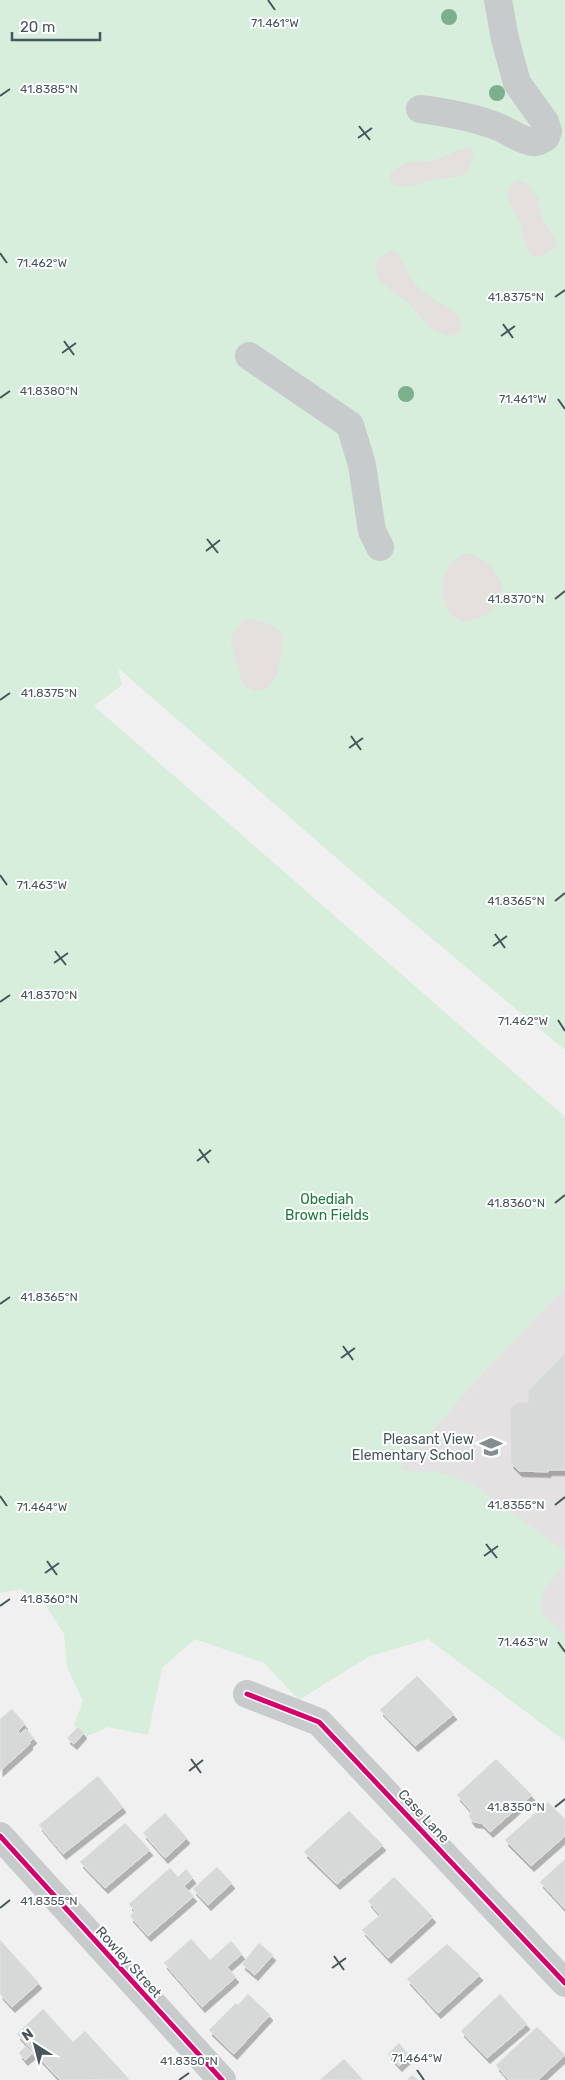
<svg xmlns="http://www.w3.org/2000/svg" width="565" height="2080" font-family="Rubik,sans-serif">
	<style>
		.education { fill: #e3e1e2 }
		.green { fill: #d6eedb }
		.sand { fill: #e4e0dd }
		.building { fill: #d7d8d8; stroke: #e2e2e3; filter: url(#shadow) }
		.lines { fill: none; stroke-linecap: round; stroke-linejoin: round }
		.minor { stroke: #c7cbcc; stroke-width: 28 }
		.cycleway-casing { stroke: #fff; stroke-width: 8 }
		.cycleway { stroke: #d6006c; stroke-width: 5 }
		.tree { fill: #7caf8c }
		.ticks { fill: none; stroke: #48565c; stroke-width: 2 }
		.labels { text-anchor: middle; stroke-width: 4; stroke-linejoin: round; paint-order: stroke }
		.park-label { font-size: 14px; fill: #1c7a3a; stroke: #fff }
		.poi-label { font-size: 14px; fill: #48565c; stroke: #fff; text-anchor: end }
		.street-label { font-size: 14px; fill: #48565c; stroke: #fff }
		.ticks-label { font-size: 12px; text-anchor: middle; fill: #48565c; stroke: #fff; stroke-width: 4; stroke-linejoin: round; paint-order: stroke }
	</style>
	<defs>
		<filter id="shadow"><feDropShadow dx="3" dy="5.5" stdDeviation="0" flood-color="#0004"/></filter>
	</defs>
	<rect width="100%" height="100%" fill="#f1f0f0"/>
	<!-- education -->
	<polygon class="education" points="565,1288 565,1688 347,1526 488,1367"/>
	<!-- green -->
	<polygon class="green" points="0,0 565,0 565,1050 355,874 118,668 122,685 94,706 565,1117 565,1288 488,1367 400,1467 405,1471 429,1472 433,1470 435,1472 437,1471 474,1485 565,1551 565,1565 543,1590 541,1612 565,1635 565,1741 428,1639 368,1657 299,1700 264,1663 195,1639 162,1668 148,1735 108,1727 83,1738 74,1725 83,1701 67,1667 64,1634 46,1606 21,1589 0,1593"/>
	<!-- sand -->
	<g class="sand">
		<path d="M467 147 472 148 474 153C473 158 470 168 467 172 461 179 445 177 436 179 425 181 388 197 390 174 408 157 410 164 430 161 443 158 454 151 467 147Z"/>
		<path d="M518 180 529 185 538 198 542 218 556 239 555 248 541 256 534 257C522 249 525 237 521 225 516 212 496 189 518 180Z"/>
		<path d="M391 251 397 252C404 262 407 274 414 283 420 289 428 295 435 300 444 308 461 310 461 326 461 334 454 335 448 336 423 327 424 318 407 302 396 292 375 284 376 266 377 257 384 254 391 251Z"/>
		<path d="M469 553C489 561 494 568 503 587 493 614 490 616 463 622 459 620 453 617 450 613 435 594 443 557 469 553Z"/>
		<path d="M253 619 270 624 283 634C281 656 282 673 267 689L253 691 243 685 231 644 233 633 244 620Z"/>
	</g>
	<!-- building -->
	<g class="building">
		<polygon points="565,1353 565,1470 548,1470 548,1472 519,1471 511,1463 510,1409 518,1402 528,1402 528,1391"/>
		<polygon points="417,1676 454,1714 415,1746 380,1710"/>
		<polygon points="12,1709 25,1724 18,1731 20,1734 26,1729 34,1738 29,1742 30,1744 0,1771 0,1719"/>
		<polygon points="78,1727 84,1733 74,1744 67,1738"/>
		<polygon points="496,1759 532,1795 490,1832 481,1823 473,1822 469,1817 471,1811 457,1795"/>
		<polygon points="98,1776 123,1807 63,1854 39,1825"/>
		<polygon points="548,1802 565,1819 565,1836 531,1866 505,1840"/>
		<polygon points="349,1811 383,1845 337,1884 304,1852"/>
		<polygon points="165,1813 187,1838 165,1858 143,1833"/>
		<polygon points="125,1823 150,1850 105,1888 80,1862"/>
		<polygon points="565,1859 565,1909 540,1882"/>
		<polygon points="217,1867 232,1883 208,1905 193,1889"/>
		<polygon points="170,1868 178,1877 186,1869 193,1878 184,1886 194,1896 148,1936 130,1916 135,1911 129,1904"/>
		<polygon points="394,1877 433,1917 388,1958 362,1930 380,1915 368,1901"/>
		<polygon points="191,1939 210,1960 231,1941 242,1954 227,1967 236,1977 202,2007 164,1963"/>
		<polygon points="0,1940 39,1983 12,2007 0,1994"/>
		<polygon points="259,1943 273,1955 255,1975 242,1964"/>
		<polygon points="447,1944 480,1975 438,2013 407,1979"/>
		<polygon points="248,1994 270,2015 234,2054 209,2030 236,2003 238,2005"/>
		<polygon points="500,1994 527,2024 487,2058 461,2031"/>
		<polygon points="43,2009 73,2042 85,2031 129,2079 60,2080 17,2034"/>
		<polygon points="537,2027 565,2055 538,2080 509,2080 496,2065"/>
		<polygon points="399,2043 410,2056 399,2066 388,2054"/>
		<polygon points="26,2046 33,2053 25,2060 19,2053"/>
		<polygon points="344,2059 363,2080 320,2080"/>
		<polygon points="412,2075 418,2080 407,2080"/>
	</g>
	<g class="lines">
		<!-- minor -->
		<g class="minor">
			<path d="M420 109C445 112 472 117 496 126 507 130 517 138 528 141 535 144 540 141 546 137L548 131 545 122 517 83 505 39 498 0"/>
			<polyline points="249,356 350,425 362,465 372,531 380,547"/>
			<polyline points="247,1694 319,1722 565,1983"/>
			<polyline points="0,1836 222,2080"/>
		</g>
		<defs>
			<g id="cycleway">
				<polyline points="247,1694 319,1722 565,1983"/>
				<polyline points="0,1836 222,2080"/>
			</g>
		</defs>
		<!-- cycleway casing -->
		<use href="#cycleway" class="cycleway-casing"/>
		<!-- cycleway -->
		<use href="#cycleway" class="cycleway"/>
	</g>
	<!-- trees -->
	<g class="tree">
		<circle cx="449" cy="17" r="8"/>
		<circle cx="497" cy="93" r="8"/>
		<circle cx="406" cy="394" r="8"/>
	</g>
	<!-- ticks -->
	<path class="ticks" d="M268 0 275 10M0 96 10 89M359 126 370 140M358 138 372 128M0 253 7 263M555 297 565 290M503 324 513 338M501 336 515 326M64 341 74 355M62 353 76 343M0 398 10 391M558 399 565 409M207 539 218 553M206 551 220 540M555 599 565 591M0 700 10 693M351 736 361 750M349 748 363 738M0 875 7 885M555 901 565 893M495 934 505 948M493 946 507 936M55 951 66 965M54 963 68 953M0 1002 10 995M558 1020 565 1031M199 1149 209 1163M197 1161 211 1150M555 1203 565 1195M0 1304 10 1297M343 1346 353 1360M341 1358 355 1348M0 1496 7 1506M555 1505 565 1497M486 1544 497 1558M484 1556 498 1546M47 1561 57 1575M45 1573 59 1563M0 1606 10 1599M558 1642 565 1652M191 1759 201 1773M189 1771 203 1760M555 1807 565 1799M0 1908 10 1900M334 1956 344 1970M332 1968 346 1958M417 2070 424 2080M179 2080 189 2073"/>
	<!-- icons -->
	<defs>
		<symbol id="school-bare" viewBox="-9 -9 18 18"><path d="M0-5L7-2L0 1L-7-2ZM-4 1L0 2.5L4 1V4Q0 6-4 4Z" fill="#838c90" stroke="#fff" stroke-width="2.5" paint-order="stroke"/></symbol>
	</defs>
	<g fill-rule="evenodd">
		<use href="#school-bare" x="475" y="1431" width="32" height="32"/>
	</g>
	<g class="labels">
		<!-- park labels -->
		<g class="park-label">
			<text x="327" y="1204">Obediah<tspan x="327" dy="16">Brown Fields</tspan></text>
		</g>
		<!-- poi labels -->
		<g class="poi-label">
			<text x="474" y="1444">Pleasant View<tspan x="474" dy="16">Elementary School</tspan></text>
		</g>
		<!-- street labels -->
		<g class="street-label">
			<text transform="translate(424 1816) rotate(47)" y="5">Case Lane</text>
			<text transform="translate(129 1962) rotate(48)" y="5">Rowley Street</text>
		</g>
	</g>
	<g class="ticks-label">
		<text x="275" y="27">71.461°W</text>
		<text x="49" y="93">41.8385°N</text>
		<text x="42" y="267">71.462°W</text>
		<text x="516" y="301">41.8375°N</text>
		<text x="49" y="395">41.8380°N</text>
		<text x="523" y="403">71.461°W</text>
		<text x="516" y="603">41.8370°N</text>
		<text x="49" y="697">41.8375°N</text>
		<text x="42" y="889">71.463°W</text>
		<text x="516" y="905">41.8365°N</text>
		<text x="49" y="999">41.8370°N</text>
		<text x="523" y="1025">71.462°W</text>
		<text x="516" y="1207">41.8360°N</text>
		<text x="49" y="1301">41.8365°N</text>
		<text x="516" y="1509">41.8355°N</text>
		<text x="42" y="1511">71.464°W</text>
		<text x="49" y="1603">41.8360°N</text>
		<text x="523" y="1646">71.463°W</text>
		<text x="516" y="1811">41.8350°N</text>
		<text x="49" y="1905">41.8355°N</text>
		<text x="417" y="2062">71.464°W</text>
		<text x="189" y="2065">41.8350°N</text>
	</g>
	<!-- north arrow -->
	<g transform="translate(35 2045) rotate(324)" stroke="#ffffff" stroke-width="4" paint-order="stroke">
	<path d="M0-4L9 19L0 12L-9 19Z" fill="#48565c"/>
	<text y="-8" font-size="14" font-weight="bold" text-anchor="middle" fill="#48565c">N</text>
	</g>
	<!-- scale -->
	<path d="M12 32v8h88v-8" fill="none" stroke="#48565c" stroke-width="2.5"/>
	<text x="20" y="32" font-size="15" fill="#48565c" stroke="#ffffff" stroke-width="4" paint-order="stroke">20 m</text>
</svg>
